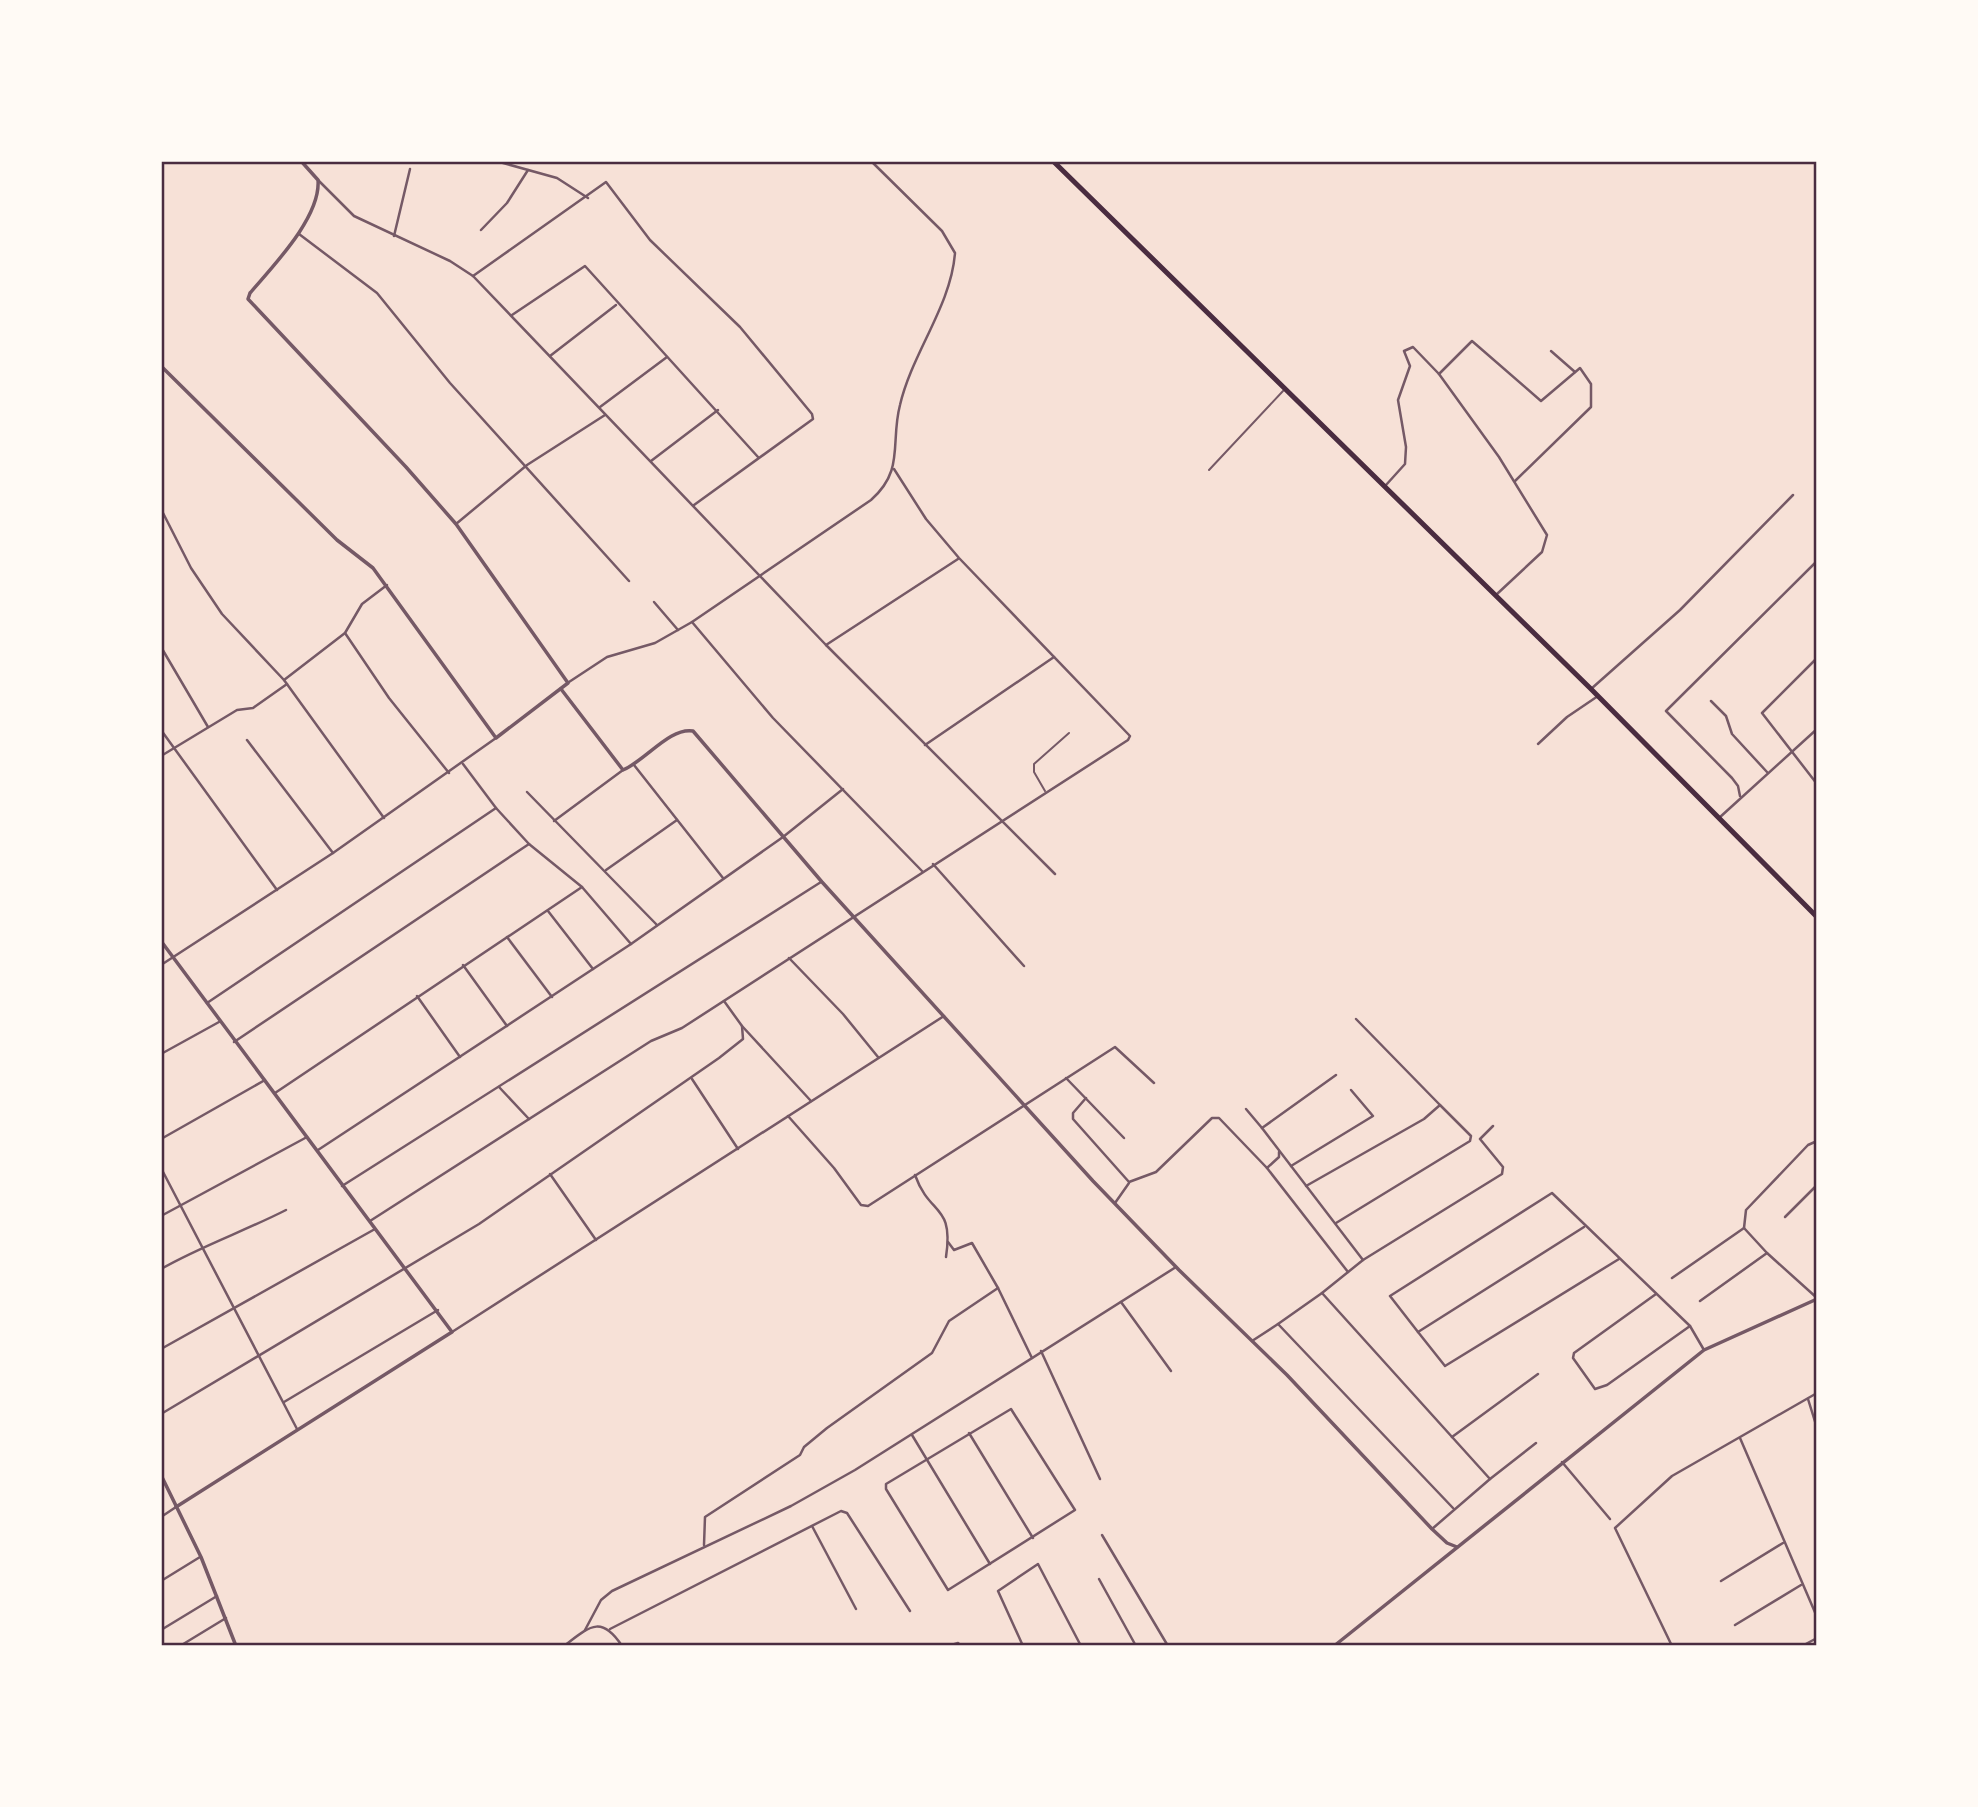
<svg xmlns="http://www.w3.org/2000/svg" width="1978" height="1807" font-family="'Sofia Sans Condensed',sans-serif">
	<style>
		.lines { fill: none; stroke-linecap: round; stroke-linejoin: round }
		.service { stroke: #755966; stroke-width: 2 }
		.minor { stroke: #755966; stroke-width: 2.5 }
		.tertiary { stroke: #755966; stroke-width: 3.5 }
		.trunk { stroke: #4a2c40; stroke-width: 5 }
		.neatline { fill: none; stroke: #4a2c40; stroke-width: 2.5 }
	</style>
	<rect width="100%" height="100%" fill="#f7e1d7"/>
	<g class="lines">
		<!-- service -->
		<g class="service">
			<polyline points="1209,470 1283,391"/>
			<polyline points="1045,791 1034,772 1034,764 1069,733"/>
		</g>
		<!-- minor -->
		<g class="minor">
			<polyline points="496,161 557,178 588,198"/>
			<polyline points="318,180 354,216 450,261 473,276 826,645 1055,874"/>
			<polyline points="481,230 507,203 528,170"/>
			<polyline points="299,234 377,293 450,383 629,581"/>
			<polyline points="394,236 410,169"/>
			<polyline points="473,276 606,182 650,240 740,327 812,414 813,419 694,505"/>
			<polyline points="512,315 585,266 758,457"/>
			<polyline points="1551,351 1575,372"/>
			<polyline points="550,356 616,305"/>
			<polyline points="1439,374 1499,457 1547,535 1542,552 1497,594"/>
			<polyline points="600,407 667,357"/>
			<polyline points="651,461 718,410"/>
			<polyline points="1386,485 1405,464 1406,447 1398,400 1410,366 1404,351 1413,347 1439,374 1472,341 1541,401 1580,368 1591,384 1591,407 1515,481"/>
			<polyline points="161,509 191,568 222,614 284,680 384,818"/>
			<polyline points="456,524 527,465 605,415"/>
			<polyline points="654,602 678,630"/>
			<polyline points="692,622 773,718 922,871"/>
			<polyline points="345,633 389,698 449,773"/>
			<polyline points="826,645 958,559"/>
			<polyline points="161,647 208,727"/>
			<polyline points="1817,658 1762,713 1817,784"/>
			<polyline points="284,680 345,633 362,604 387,585"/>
			<path d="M569 682 607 657 655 643 692 622 871 500C905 470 890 443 900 405 912 353 951 306 955 253L942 231 871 161"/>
			<polyline points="1591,689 1680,610 1793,495"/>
			<polyline points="1711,701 1726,716 1732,734 1767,772"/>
			<polyline points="161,730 277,890"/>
			<polyline points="247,740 333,853"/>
			<polyline points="1538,744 1567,717 1598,696"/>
			<polyline points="925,745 1054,657"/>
			<polyline points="161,756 237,710 253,708 287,684"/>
			<polyline points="463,764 496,808 529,844 582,887 631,944"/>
			<polyline points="634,765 723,878"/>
			<polyline points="527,792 657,925"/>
			<polyline points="1740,796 1738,786 1732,778 1666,711 1817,561"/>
			<polyline points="1719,818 1817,729"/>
			<polyline points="554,821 623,770"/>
			<polyline points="161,849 162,850"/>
			<polyline points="933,864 1024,966"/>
			<polyline points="606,870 677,820"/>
			<polyline points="548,911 593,969"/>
			<polyline points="507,937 552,997"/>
			<polyline points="789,958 843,1014 878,1057"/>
			<polyline points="161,965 333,853 496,738"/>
			<polyline points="463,965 507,1026"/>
			<polyline points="417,996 460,1057"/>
			<polyline points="724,1001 742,1026 811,1101"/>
			<polyline points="207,1003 496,808"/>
			<polyline points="1356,1019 1440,1105"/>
			<polyline points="234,1042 529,844"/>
			<polyline points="161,1054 219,1022"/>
			<polyline points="1336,1075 1262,1128 1363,1260"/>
			<polyline points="1066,1078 1124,1138"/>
			<polyline points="692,1079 738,1149"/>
			<polyline points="499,1087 529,1119"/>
			<polyline points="275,1093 582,887"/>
			<polyline points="1086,1098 1073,1113 1073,1119 1129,1182 1156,1172 1212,1118 1219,1118 1267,1168 1348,1272"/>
			<polyline points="1246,1109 1262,1128"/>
			<polyline points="788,1116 834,1168 861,1205 868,1206 1115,1047 1154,1083"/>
			<polyline points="161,1139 265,1080"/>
			<polyline points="1817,1141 1808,1145 1746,1210 1744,1228 1767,1253 1817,1298"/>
			<polyline points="318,1150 631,944 783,837 843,789"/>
			<polyline points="1291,1166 1373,1116 1351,1090"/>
			<polyline points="161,1168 297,1429"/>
			<polyline points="1267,1168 1279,1157 1279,1152"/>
			<polyline points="550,1174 596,1240"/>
			<path d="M915 1175C930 1217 954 1203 946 1257"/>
			<polyline points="342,1186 821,882"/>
			<polyline points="1306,1186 1424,1119 1440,1105 1471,1136 1470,1141 1336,1223"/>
			<polyline points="1115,1203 1129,1183"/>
			<polyline points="161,1216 307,1137"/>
			<polyline points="1785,1217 1817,1185"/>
			<polyline points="370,1221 651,1041 682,1028 1128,740 1130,736 959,558 926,519 894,469"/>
			<polyline points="1584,1227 1418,1332 1445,1366 1619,1259"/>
			<path d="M161 1269C201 1246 245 1231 286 1210"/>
			<polyline points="1672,1278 1744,1228"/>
			<polyline points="998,1288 1032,1358"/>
			<polyline points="1322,1293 1363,1260 1502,1174 1503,1167 1480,1139 1493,1126"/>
			<polyline points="1656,1294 1574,1353 1573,1358 1595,1389 1607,1385 1690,1326"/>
			<polyline points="1700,1301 1767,1253"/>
			<polyline points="1121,1302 1171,1371"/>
			<polyline points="452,1332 944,1016"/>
			<polyline points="1418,1332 1390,1296 1552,1193 1690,1326 1704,1350"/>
			<polyline points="1252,1341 1278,1324"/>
			<polyline points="161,1349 375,1229"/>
			<polyline points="1041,1351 1100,1479"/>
			<polyline points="1808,1399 1817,1428"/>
			<polyline points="284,1402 438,1310"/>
			<polygon points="1011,1409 1075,1510 948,1590 886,1489 886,1484"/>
			<polyline points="161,1414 479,1224 719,1058 743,1039 742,1026"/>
			<polyline points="969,1433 1033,1538"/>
			<polyline points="912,1435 990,1564"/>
			<polyline points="1452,1437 1538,1374"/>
			<polyline points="1740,1438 1817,1617"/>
			<polyline points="1562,1462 1610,1519"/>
			<polyline points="1490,1479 1536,1443"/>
			<polyline points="161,1517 176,1507"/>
			<polyline points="812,1526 856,1609"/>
			<polyline points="1432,1529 1490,1479 1322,1293 1278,1324 1453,1508"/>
			<polyline points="1102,1535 1168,1646"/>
			<polyline points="704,1545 705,1517 800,1455 804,1447 827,1428 932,1353 949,1321 998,1288 972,1243 954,1250 948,1242"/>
			<polyline points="1099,1579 1136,1646"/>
			<polyline points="161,1581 200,1557"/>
			<polyline points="1721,1581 1783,1543"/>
			<polyline points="1735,1625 1801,1585"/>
			<polyline points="610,1629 841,1511 847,1513 910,1611"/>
			<polyline points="161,1630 217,1596"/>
			<polyline points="585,1630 601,1600 612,1591 791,1506 855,1470 1176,1267"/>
			<polyline points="180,1646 226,1618"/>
			<path d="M564 1646C589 1627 601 1614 622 1646"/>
			<polyline points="948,1646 958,1643 961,1646"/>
			<polyline points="1023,1646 998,1591 1038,1564 1081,1646"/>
			<polyline points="1672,1646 1615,1528 1672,1476 1817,1393"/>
			<polyline points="1802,1646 1817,1638"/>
		</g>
		<!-- tertiary -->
		<g class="tertiary">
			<path d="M161 366 337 540 373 568 496 738 568 683 456 524 406 467 248 299 250 293C273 266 321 217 318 180L301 161"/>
			<path d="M561 689 623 770C645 761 670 727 693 731L822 882 1093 1181 1179 1270 1287 1375 1432 1529 1447 1543 1457 1547"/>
			<polyline points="161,941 452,1332 176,1507"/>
			<polyline points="161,1475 201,1557 236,1646"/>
			<polyline points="1334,1646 1704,1350 1817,1299"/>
		</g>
		<!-- trunk -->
		<polyline class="trunk" points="1053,161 1591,689 1817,917"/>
	</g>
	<!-- border -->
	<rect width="1978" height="1807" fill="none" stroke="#fffaf5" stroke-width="326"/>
	<rect x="163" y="163" width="1652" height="1481" class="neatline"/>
</svg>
